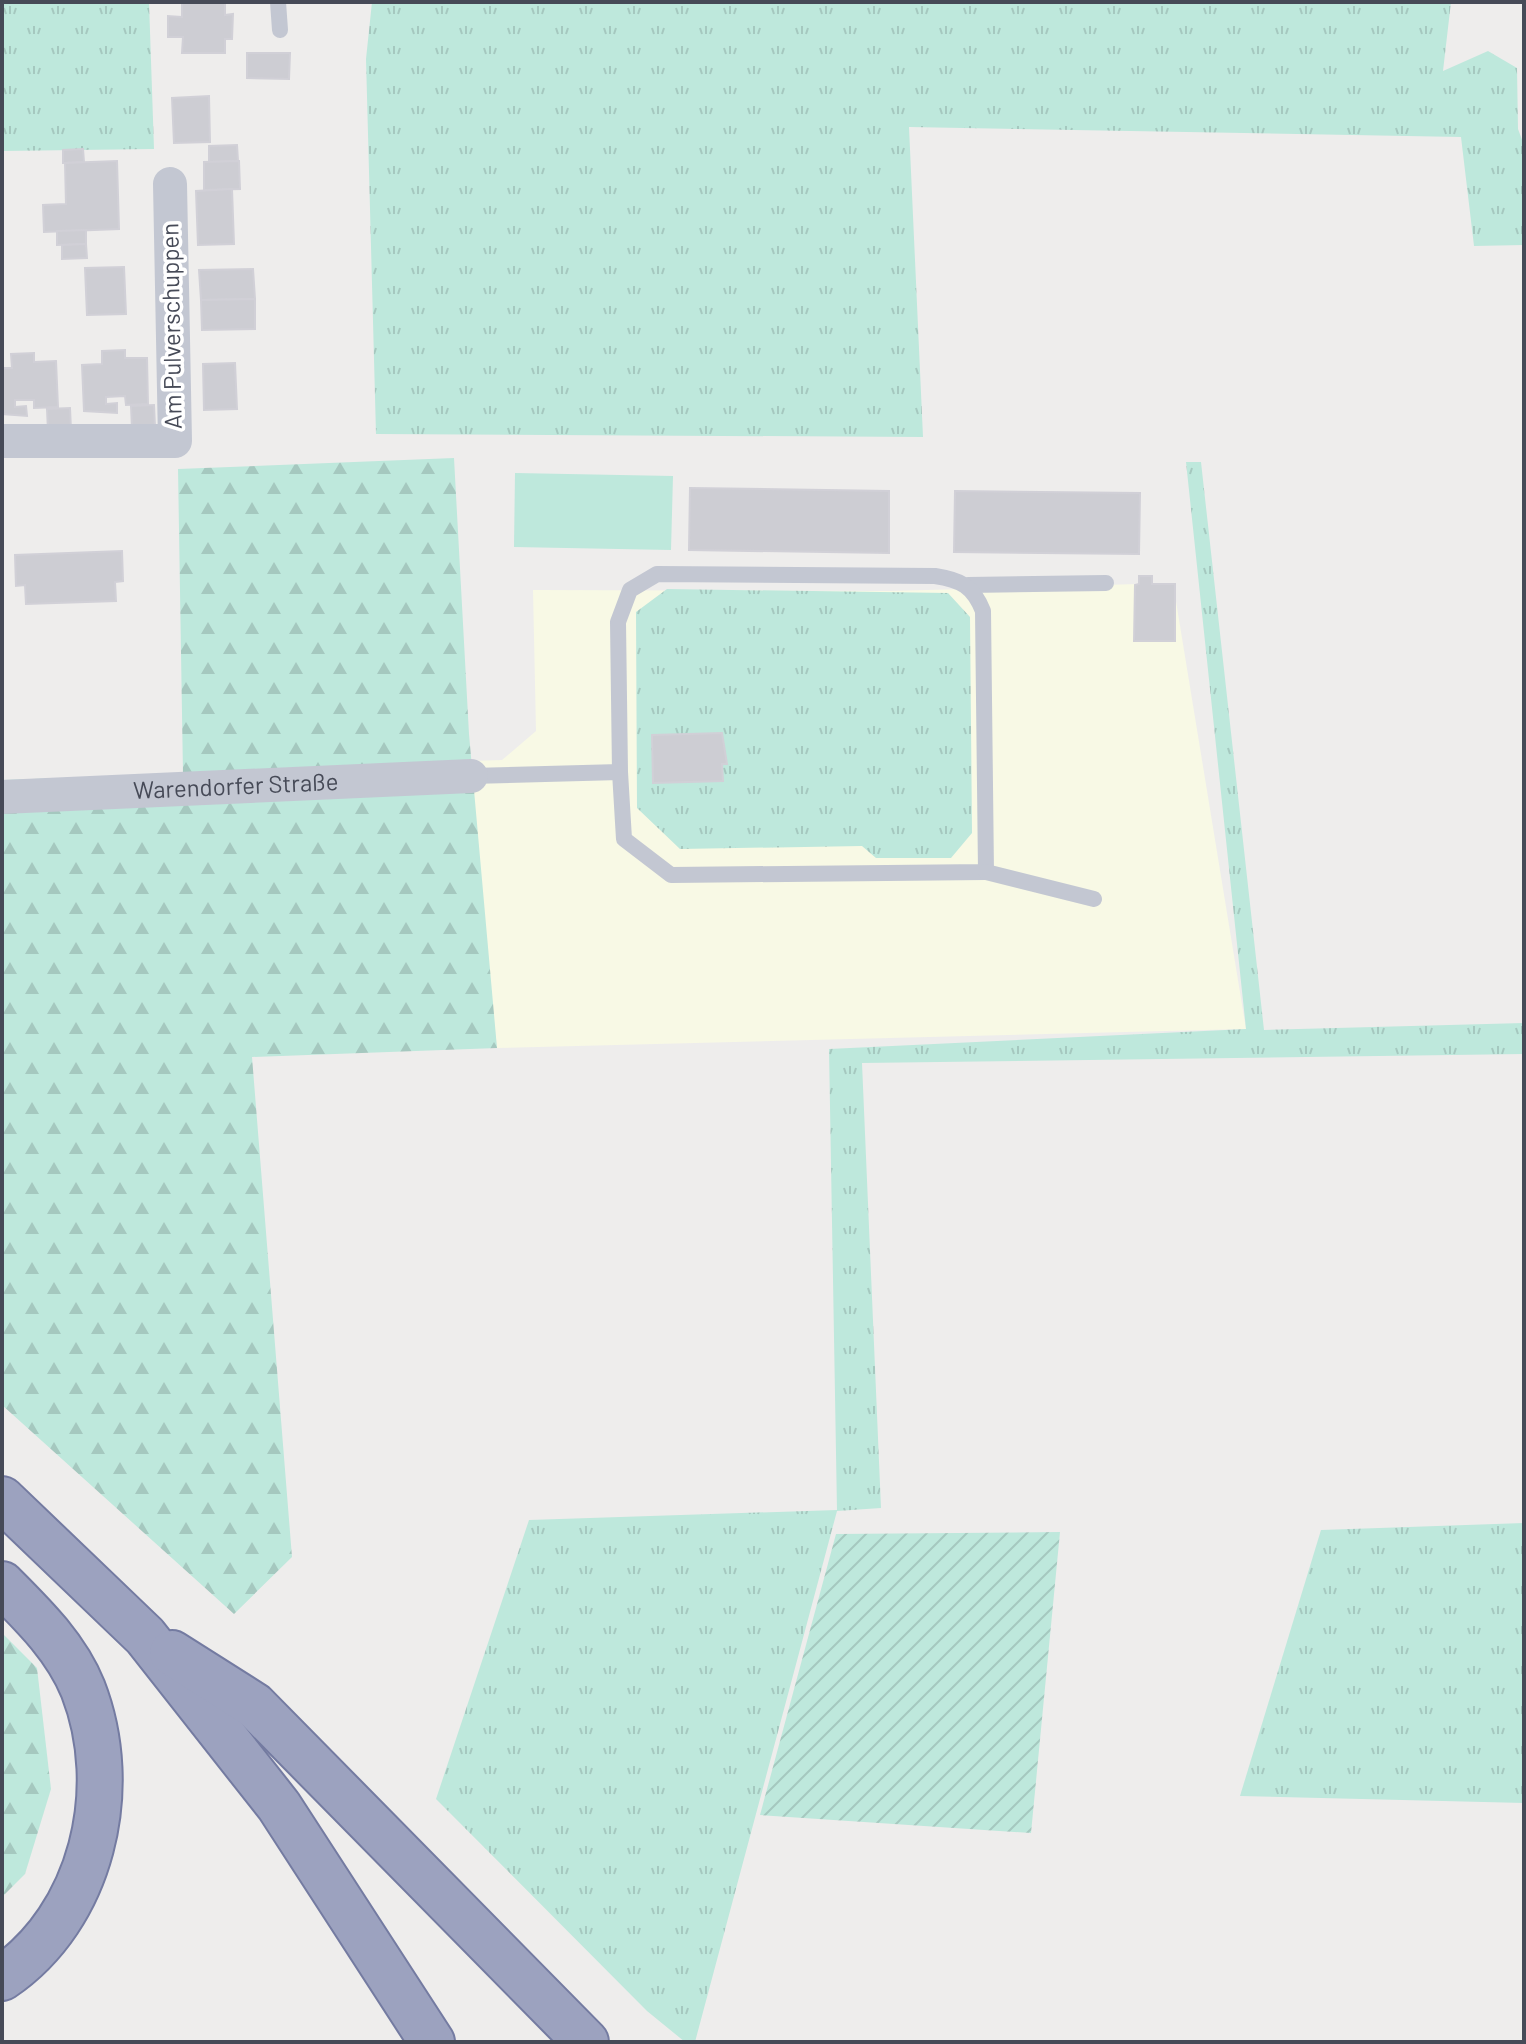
<svg xmlns="http://www.w3.org/2000/svg" width="1526" height="2044" font-family="Barlow,sans-serif">
	<style>
		.commercial { fill: #f8f9e5 }
		.grass { fill: url(#grass-tufts) }
		.forest { fill: url(#forest-firs) }
		.garden { fill: url(#garden-furrows) }
		.pitch { fill: #bee8dc }
		.building { fill: #cdcdd3; stroke: #d1d0d7; stroke-width: 2 }
		.lines { fill: none; stroke-linecap: round; stroke-linejoin: round }
		.trunk-casing { stroke: #747ba1; stroke-width: 48 }
		.service { stroke: #c3c7d2; stroke-width: 16 }
		.minor { stroke: #c3c7d2; stroke-width: 34 }
		.trunk { stroke: #9ca2bf; stroke-width: 44 }
		.labels { text-anchor: middle; stroke-width: 7; stroke-linejoin: round; paint-order: stroke }
		.street-label { font-size: 24px; fill: #464a57; stroke: #fff }
	</style>
	<defs>
		<pattern id="grass-tufts" width="24" height="20" patternUnits="userSpaceOnUse" patternTransform="scale(2)"><rect width="24" height="20" fill="#bee8dc"/><path d="M3 7l-1-3M5 7V3M7 7l1-3M15 17l-1-3M17 17v-4M19 17l1-3" fill="none" stroke="#a5c8bf"/></pattern>
		<pattern id="forest-firs" width="22" height="20" patternUnits="userSpaceOnUse" patternTransform="scale(2)"><rect width="22" height="20" fill="#bee8dc"/><path d="M5 1l3.5 6h-7zM16 11l3.5 6h-7z" fill="#a5c8bf"/></pattern>
		<pattern id="garden-furrows" width="10" height="10" patternUnits="userSpaceOnUse" patternTransform="scale(2)"><rect width="10" height="10" fill="#bee8dc"/><path d="M-1 1l2-2M0 10L10 0M9 11l2-2" fill="none" stroke="#a5c8bf"/></pattern>
	</defs>
	<rect width="100%" height="100%" fill="#eeedec"/>
	<!-- commercial -->
	<polygon class="commercial" points="1173,583 1246,1029 497,1048 472,816 470,761 502,760 536,731 533,590 890,591"/>
	<!-- grass -->
	<g class="grass">
		<polygon points="2,2 149,2 154,149 2,151"/>
		<polygon points="372,2 1451,2 1443,71 1488,51 1517,68 1518,129 1524,145 1524,245 1474,246 1461,137 909,127 923,437 376,434 366,59"/>
		<polygon points="1186,462 1201,462 1264,1030 1524,1023 1524,1054 862,1063 881,1508 837,1511 695,2042 685,2042 647,2011 436,1799 529,1520 837,1510 829,1049 1246,1029"/>
		<polygon points="667,589 948,593 970,617 972,833 951,858 876,858 862,846 680,849 637,808 636,612"/>
		<polygon points="1524,1523 1524,1803 1240,1796 1321,1530"/>
	</g>
	<!-- forest -->
	<g class="forest">
		<polygon points="454,458 469,734 497,1048 252,1057 292,1557 234,1614 2,1405 2,780 183,774 178,469"/>
		<polygon points="2,1633 37,1668 51,1789 25,1874 2,1897"/>
	</g>
	<!-- garden -->
	<polygon class="garden" points="1060,1532 1031,1833 760,1815 836,1534"/>
	<!-- pitch -->
	<polygon class="pitch" points="515,473 673,476 671,550 514,547"/>
	<!-- building -->
	<g class="building">
		<polygon points="182,2 225,2 225,15 233,14 232,39 225,39 225,53 182,53 183,37 168,37 168,16 182,17"/>
		<polygon points="247,53 290,53 289,79 247,78"/>
		<polygon points="209,96 210,142 174,143 172,98"/>
		<polygon points="237,145 238,161 209,162 209,146"/>
		<polygon points="83,149 84,162 63,163 63,150"/>
		<polygon points="117,161 119,229 44,232 43,205 66,204 65,163"/>
		<polygon points="239,161 240,189 204,190 204,162"/>
		<polygon points="232,189 234,244 198,245 196,191"/>
		<polygon points="86,230 86,244 57,245 57,231"/>
		<polygon points="86,244 87,258 62,259 62,245"/>
		<polygon points="124,267 126,314 87,315 85,268"/>
		<polygon points="253,269 255,299 201,300 199,270"/>
		<polygon points="255,299 255,329 202,330 201,300"/>
		<polygon points="125,350 125,358 147,358 148,404 126,405 125,396 106,397 106,404 117,403 117,413 84,411 82,365 102,364 102,351"/>
		<polygon points="34,353 34,362 56,361 58,407 34,408 34,400 15,400 15,407 26,406 27,416 2,414 2,368 12,368 11,354"/>
		<polygon points="235,363 237,409 204,410 203,364"/>
		<polygon points="154,405 155,427 132,428 131,406"/>
		<polygon points="70,408 71,430 48,431 47,409"/>
		<polygon points="690,488 889,491 889,553 689,550"/>
		<polygon points="955,491 1140,493 1139,554 954,552"/>
		<polygon points="122,551 123,581 115,582 116,601 26,604 25,585 16,586 15,555"/>
		<polygon points="1139,576 1152,576 1152,584 1175,584 1175,641 1134,641 1135,585 1139,584"/>
		<polygon points="722,733 727,764 722,764 723,781 653,783 652,735"/>
	</g>
	<g class="lines">
		<defs>
			<g id="trunk">
				<polyline points="2,1499 145,1636 279,1806 432,2042"/>
				<path d="M2 1584C33 1615 66 1647 83 1689 122 1789 92 1917 2 1978"/>
				<polyline points="172,1653 254,1705 586,2042"/>
			</g>
		</defs>
		<!-- trunk casing -->
		<use href="#trunk" class="trunk-casing"/>
		<!-- service -->
		<g class="service">
			<polyline points="278,2 280,30"/>
			<polyline points="968,585 1106,583"/>
			<path d="M471 776 620 772 624 839 671 875 986 872 983 611C973 586 961 580 935 576L657 574 630 590 618 622 620 772"/>
			<polyline points="986,872 1094,899"/>
		</g>
		<!-- minor -->
		<g class="minor">
			<polyline points="2,441 175,441 170,184"/>
			<path id="s1" d="M2 797 471 776"/>
		</g>
		<!-- trunk -->
		<use href="#trunk" class="trunk"/>
	</g>
	<g class="labels">
		<!-- street labels -->
		<g class="street-label">
			<text transform="translate(172 326) rotate(-91)" y="8">Am Pulverschuppen</text>
			<text dy="8" stroke="none"><textPath href="#s1" startOffset="234">Warendorfer Straße</textPath></text>
		</g>
	</g>
	<!-- border -->
	<rect width="1526" height="2044" fill="none" stroke="#464a57" stroke-width="8"/>
</svg>
